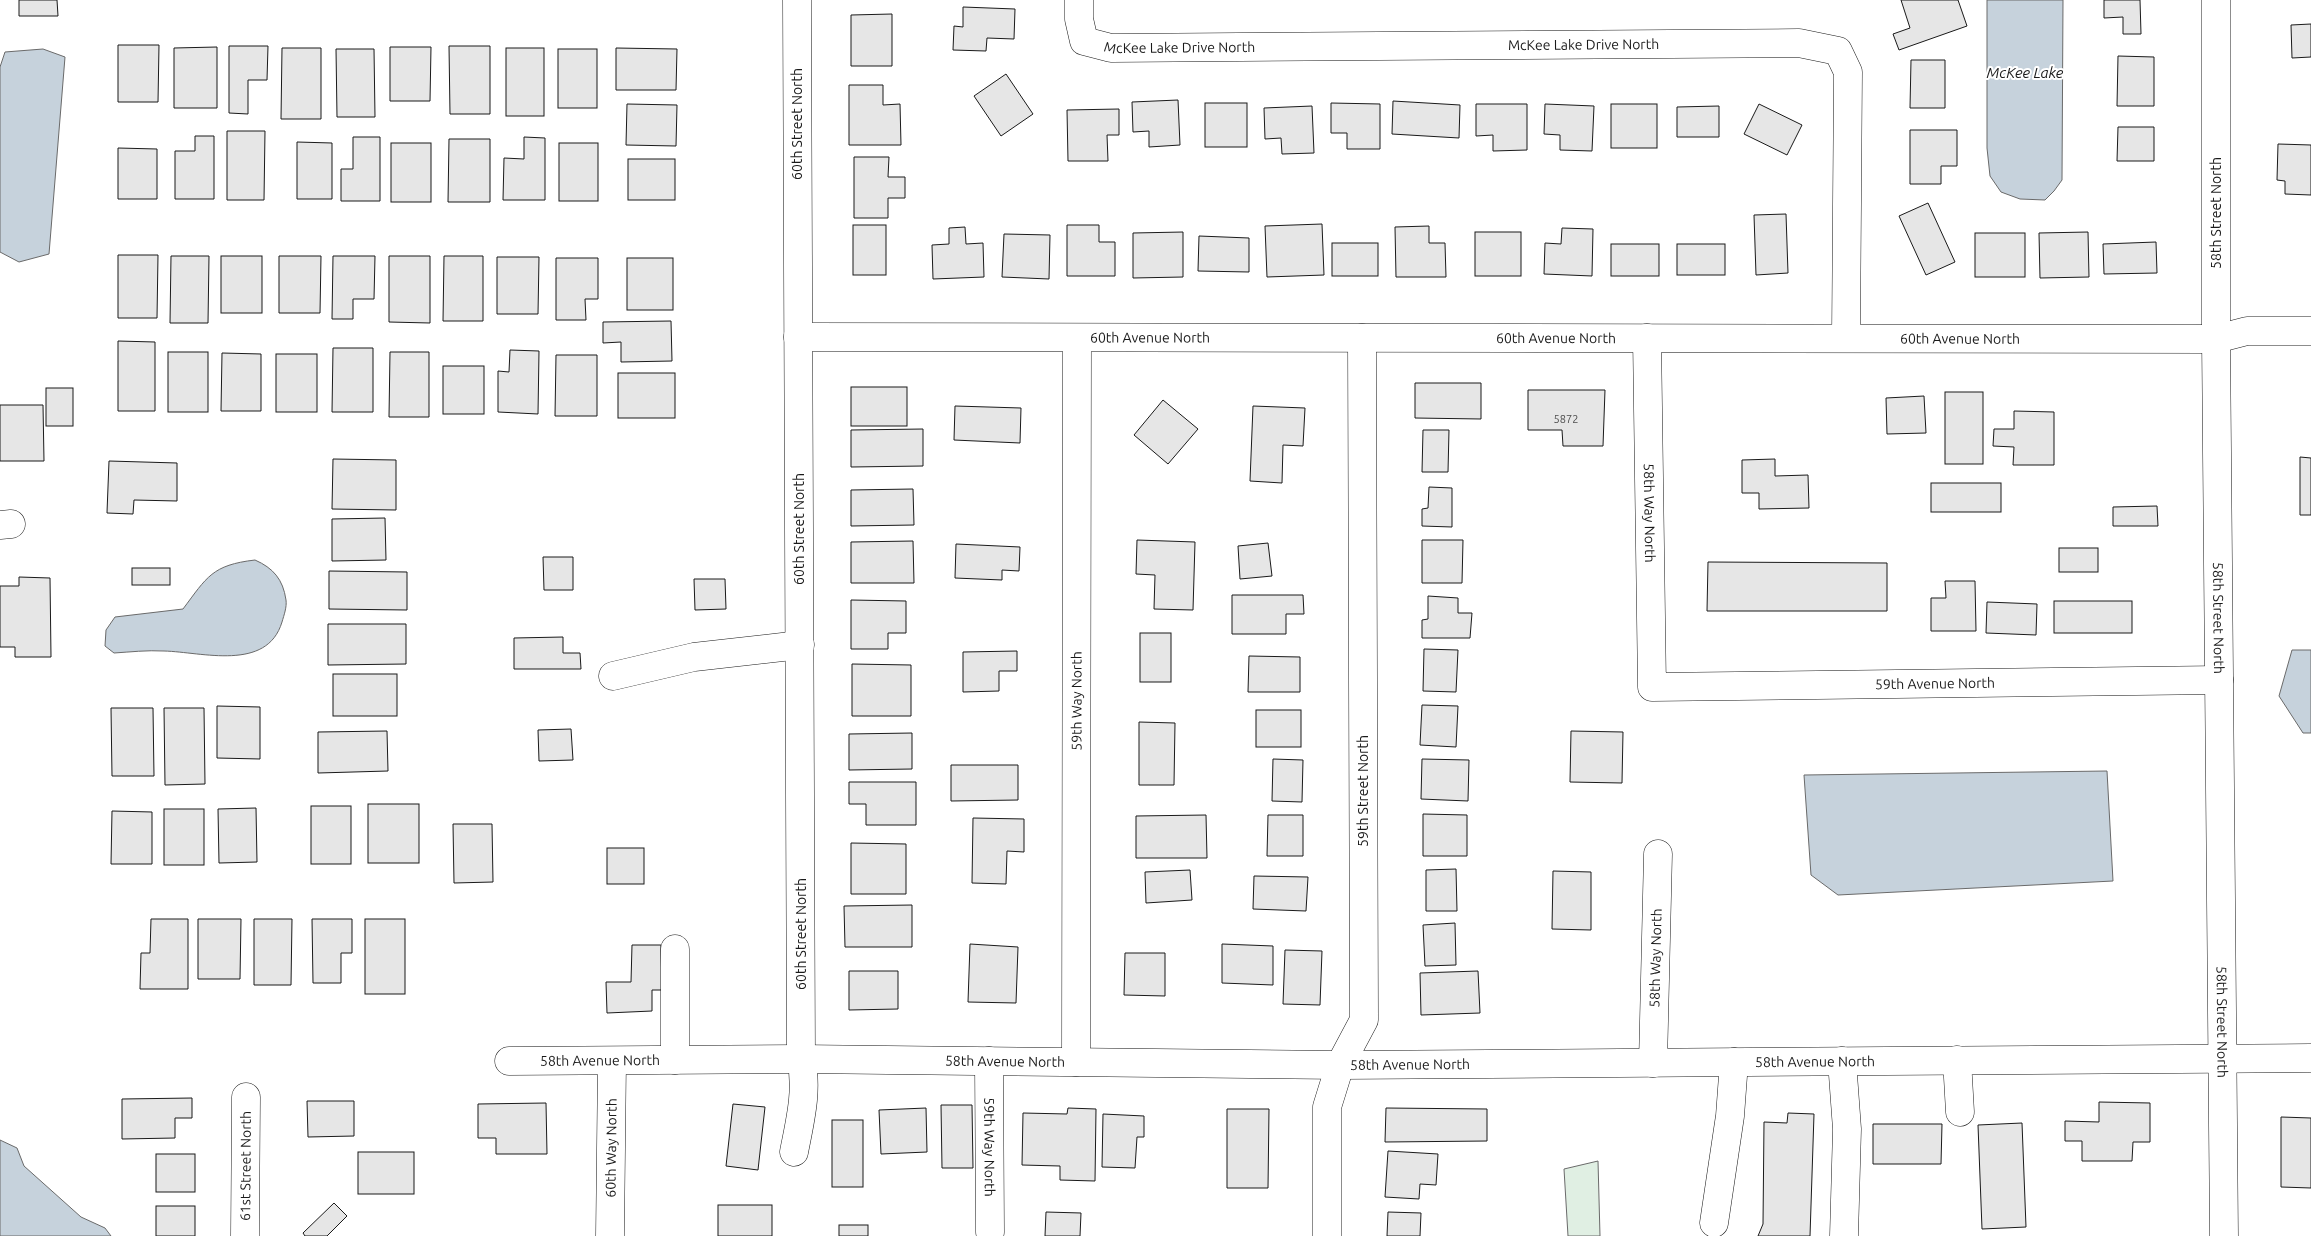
<svg xmlns="http://www.w3.org/2000/svg" width="2311" height="1236" font-family="Ubuntu,sans-serif">
	<style>
		.green { fill: #e0efe3; stroke: #6a6a6a }
		.water { fill: #c6d2dc; stroke: #6a6a6a }
		.building { fill: #e6e6e6; stroke: #1a1a1a }
		.lines { fill: none; stroke-linecap: round; stroke-linejoin: round }
		.minor-casing { stroke: #1a1a1a; stroke-width: 29 }
		.minor { stroke: #fff; stroke-width: 28 }
		.labels { text-anchor: middle; stroke-width: 4; stroke-linejoin: round; paint-order: stroke }
		.number-label { font-size: 11px; fill: #4d4d4d }
		.street-label { font-size: 14px; fill: #1a1a1a; stroke: #fff }
		.water-label { font-size: 15px; font-style: italic; fill: #1a1a1a; stroke: #fff }
	</style>
	<rect width="100%" height="100%" fill="#fff"/>
	<!-- green -->
	<polygon class="green" points="1598,1161 1600,1236 1568,1236 1564,1169"/>
	<!-- water -->
	<g class="water">
		<polygon points="1987,0 2063,0 2062,180 2054,191 2045,200 2020,199 2001,192 1990,176 1987,148"/>
		<polygon points="43,49 65,57 49,254 19,262 0,252 0,67 5,52"/>
		<path d="M255 560C273 568 283 579 286 600 287 607 284 615 282 622 267 672 202 652 164 651 147 650 130 652 114 653L105 646 106 630 115 617 183 609C207 577 212 565 255 560Z"/>
		<polygon points="2292,650 2311,650 2311,733 2303,733 2279,696"/>
		<polygon points="2107,771 2113,881 1838,895 1811,875 1804,775"/>
		<polygon points="0,1140 17,1148 24,1166 81,1217 105,1228 111,1236 0,1236"/>
	</g>
	<!-- building -->
	<g class="building">
		<polygon points="19,0 57,0 58,16 19,16"/>
		<polygon points="1901,0 1958,0 1967,26 1899,50 1893,34 1910,28"/>
		<polygon points="2104,0 2140,0 2141,34 2123,34 2123,17 2104,18"/>
		<polygon points="963,7 1015,9 1014,39 987,38 986,51 953,50 954,26 963,27"/>
		<polygon points="892,14 892,66 851,66 851,15"/>
		<polygon points="2311,24 2311,57 2292,58 2291,25"/>
		<polygon points="118,45 159,45 158,102 118,102"/>
		<polygon points="229,46 268,46 267,80 248,80 248,114 229,113"/>
		<polygon points="449,46 490,46 490,114 450,114"/>
		<polygon points="217,47 217,108 174,108 174,48"/>
		<polygon points="390,47 431,47 430,101 390,101"/>
		<polygon points="282,48 321,48 321,119 281,119"/>
		<rect x="506" y="48" width="38" height="68"/>
		<polygon points="616,48 677,49 676,90 616,90"/>
		<polygon points="336,49 374,49 375,117 337,117"/>
		<rect x="558" y="49" width="39" height="59"/>
		<polygon points="2118,56 2154,57 2154,106 2117,106"/>
		<polygon points="1911,60 1945,60 1945,108 1910,108"/>
		<polygon points="1006,74 1033,114 1001,136 974,96"/>
		<polygon points="849,85 883,85 883,105 900,104 901,145 849,145"/>
		<polygon points="1178,100 1180,145 1149,147 1149,131 1133,132 1132,102"/>
		<polygon points="1393,101 1460,105 1459,138 1392,134"/>
		<rect x="1205" y="103" width="42" height="44"/>
		<polygon points="1331,103 1380,104 1380,149 1347,149 1347,133 1331,133"/>
		<polygon points="627,104 677,105 676,146 626,145"/>
		<polygon points="1476,104 1527,104 1527,150 1493,151 1493,135 1476,136"/>
		<polygon points="1545,104 1594,106 1592,151 1560,150 1560,135 1544,134"/>
		<rect x="1611" y="104" width="46" height="44"/>
		<polygon points="1759,104 1802,125 1787,155 1744,134"/>
		<polygon points="1312,106 1314,153 1282,154 1281,138 1265,139 1264,108"/>
		<polygon points="1719,106 1719,137 1677,137 1677,107"/>
		<polygon points="1119,109 1119,135 1107,135 1108,161 1068,161 1067,110"/>
		<polygon points="2118,127 2154,127 2154,161 2117,161"/>
		<polygon points="1910,130 1957,130 1957,166 1941,166 1941,184 1910,184"/>
		<polygon points="227,131 265,131 264,200 227,200"/>
		<polygon points="195,136 214,136 214,199 175,199 175,151 195,151"/>
		<polygon points="353,137 380,137 380,201 341,201 341,169 353,169"/>
		<polygon points="524,137 545,138 545,200 503,200 504,158 524,159"/>
		<polygon points="449,139 490,139 490,202 448,202"/>
		<polygon points="297,142 332,143 332,199 297,199"/>
		<rect x="391" y="143" width="40" height="59"/>
		<rect x="559" y="143" width="39" height="58"/>
		<polygon points="2278,144 2311,145 2311,195 2285,194 2285,181 2277,180"/>
		<polygon points="118,148 157,149 157,199 118,199"/>
		<polygon points="854,157 889,157 888,177 905,177 905,198 888,198 888,218 854,218"/>
		<rect x="628" y="159" width="47" height="41"/>
		<polygon points="1928,203 1955,262 1926,275 1899,216"/>
		<polygon points="1786,214 1788,273 1756,275 1754,215"/>
		<polygon points="1322,224 1324,275 1267,277 1265,226"/>
		<rect x="853" y="225" width="33" height="50"/>
		<polygon points="1067,225 1099,225 1099,242 1115,242 1115,276 1067,276"/>
		<polygon points="1429,226 1429,243 1445,243 1446,277 1396,277 1395,227"/>
		<polygon points="965,227 966,244 983,243 984,277 933,279 932,245 949,244 949,228"/>
		<polygon points="1562,228 1593,229 1592,276 1544,274 1545,243 1561,244"/>
		<polygon points="1183,232 1183,277 1133,278 1133,233"/>
		<rect x="1475" y="232" width="46" height="44"/>
		<polygon points="2088,232 2089,277 2040,278 2039,233"/>
		<rect x="1975" y="233" width="50" height="44"/>
		<polygon points="1004,234 1050,235 1049,279 1002,277"/>
		<polygon points="1199,236 1249,238 1249,272 1198,271"/>
		<polygon points="2156,242 2157,273 2104,274 2103,244"/>
		<rect x="1332" y="243" width="46" height="33"/>
		<rect x="1611" y="244" width="48" height="32"/>
		<rect x="1677" y="244" width="48" height="31"/>
		<polygon points="118,255 158,255 157,318 118,318"/>
		<polygon points="171,256 209,256 208,323 170,323"/>
		<rect x="221" y="256" width="41" height="57"/>
		<polygon points="279,256 321,256 320,313 279,313"/>
		<polygon points="333,256 375,256 374,299 353,299 353,319 332,319"/>
		<polygon points="389,256 430,256 430,323 389,322"/>
		<polygon points="444,256 483,256 483,321 443,321"/>
		<polygon points="497,257 539,257 538,314 497,314"/>
		<polygon points="556,258 598,258 598,299 585,299 586,320 556,320"/>
		<rect x="627" y="258" width="46" height="52"/>
		<polygon points="671,321 672,361 621,362 621,342 603,343 603,322"/>
		<polygon points="118,341 155,342 155,411 118,411"/>
		<polygon points="333,348 373,348 373,412 332,412"/>
		<polygon points="510,350 539,351 538,414 498,412 498,371 509,372"/>
		<rect x="168" y="352" width="40" height="60"/>
		<polygon points="390,352 429,352 429,417 389,417"/>
		<polygon points="222,353 261,354 261,411 221,411"/>
		<rect x="276" y="354" width="41" height="58"/>
		<polygon points="556,355 597,355 597,416 555,416"/>
		<rect x="443" y="366" width="41" height="48"/>
		<rect x="618" y="373" width="57" height="45"/>
		<polygon points="1415,383 1481,383 1481,419 1415,418"/>
		<rect x="851" y="387" width="56" height="39"/>
		<rect x="46" y="388" width="27" height="38"/>
		<polygon points="1528,390 1605,390 1603,446 1563,446 1562,430 1528,430"/>
		<rect x="1945" y="392" width="38" height="72"/>
		<polygon points="1924,396 1926,433 1887,434 1886,398"/>
		<polygon points="1163,400 1198,429 1168,464 1134,435"/>
		<polygon points="0,405 43,405 44,461 0,461"/>
		<polygon points="955,406 1021,408 1020,443 954,440"/>
		<polygon points="1253,406 1305,408 1303,446 1283,445 1282,483 1250,481"/>
		<polygon points="2014,411 2054,412 2054,465 2013,465 2014,447 1993,446 1994,429 2014,429"/>
		<polygon points="923,429 923,466 851,467 851,430"/>
		<polygon points="1423,430 1449,430 1448,472 1422,472"/>
		<polygon points="2300,457 2311,458 2311,515 2300,515"/>
		<polygon points="333,459 396,460 396,510 332,509"/>
		<polygon points="1775,459 1775,476 1808,475 1809,508 1759,509 1759,493 1742,493 1742,460"/>
		<polygon points="109,461 177,463 177,501 134,500 133,514 107,513"/>
		<rect x="1931" y="483" width="70" height="29"/>
		<polygon points="1429,487 1452,488 1452,527 1422,526 1422,509 1428,508"/>
		<polygon points="913,489 914,525 851,526 851,490"/>
		<polygon points="2157,506 2158,526 2113,526 2113,507"/>
		<polygon points="385,518 386,560 332,561 332,519"/>
		<polygon points="1137,540 1195,542 1193,610 1154,609 1155,575 1136,574"/>
		<polygon points="1422,540 1463,540 1462,583 1422,583"/>
		<polygon points="913,541 914,583 851,583 851,542"/>
		<polygon points="1268,543 1272,576 1240,579 1238,546"/>
		<polygon points="956,544 1020,547 1019,571 1002,570 1002,580 955,578"/>
		<rect x="2059" y="548" width="39" height="24"/>
		<polygon points="543,557 573,557 573,590 544,590"/>
		<polygon points="1708,562 1887,563 1887,611 1707,611"/>
		<rect x="132" y="568" width="38" height="17"/>
		<polygon points="329,571 407,572 407,610 329,609"/>
		<polygon points="19,577 50,578 51,657 15,657 15,647 0,647 0,586 19,586"/>
		<polygon points="694,579 725,579 726,609 695,610"/>
		<polygon points="1945,581 1975,581 1976,631 1931,631 1931,598 1946,598"/>
		<polygon points="1232,595 1303,595 1304,614 1286,614 1286,634 1232,634"/>
		<polygon points="1428,596 1458,598 1458,613 1472,613 1470,638 1422,638 1422,620 1428,619"/>
		<polygon points="851,600 906,601 906,633 888,633 888,649 851,649"/>
		<rect x="2054" y="601" width="78" height="32"/>
		<polygon points="1987,602 2037,604 2036,635 1986,633"/>
		<polygon points="328,624 406,624 406,664 328,665"/>
		<rect x="1140" y="633" width="31" height="49"/>
		<polygon points="563,637 563,653 580,653 581,669 514,669 514,638"/>
		<polygon points="1424,649 1458,650 1456,692 1423,691"/>
		<polygon points="1017,651 1017,671 999,671 999,691 963,692 963,652"/>
		<polygon points="1249,656 1300,657 1300,692 1248,692"/>
		<polygon points="852,664 911,665 911,716 852,716"/>
		<rect x="333" y="674" width="64" height="42"/>
		<polygon points="1422,705 1458,706 1456,747 1420,745"/>
		<polygon points="217,706 260,707 260,759 217,758"/>
		<polygon points="111,708 153,708 154,776 112,776"/>
		<polygon points="164,708 204,708 205,784 165,785"/>
		<rect x="1256" y="710" width="45" height="37"/>
		<polygon points="1139,722 1175,723 1174,785 1139,785"/>
		<polygon points="571,729 573,760 539,761 538,730"/>
		<polygon points="387,731 388,771 318,773 318,732"/>
		<polygon points="1571,731 1623,732 1622,783 1570,782"/>
		<polygon points="912,733 912,769 849,770 849,734"/>
		<polygon points="1273,759 1303,760 1302,802 1272,801"/>
		<polygon points="1422,759 1469,760 1468,801 1421,799"/>
		<polygon points="951,765 1018,765 1018,800 951,801"/>
		<polygon points="849,782 916,782 916,825 866,825 866,804 849,804"/>
		<rect x="368" y="804" width="51" height="59"/>
		<rect x="311" y="806" width="40" height="58"/>
		<polygon points="256,808 257,862 219,863 218,809"/>
		<rect x="164" y="809" width="40" height="56"/>
		<polygon points="112,811 152,812 152,864 111,864"/>
		<polygon points="1423,814 1467,815 1467,856 1423,856"/>
		<polygon points="1206,815 1207,858 1136,858 1136,816"/>
		<polygon points="1268,815 1303,815 1303,856 1267,856"/>
		<polygon points="973,818 1024,819 1024,852 1007,851 1006,884 972,883"/>
		<polygon points="453,824 492,824 493,882 454,883"/>
		<polygon points="851,843 906,844 906,894 851,894"/>
		<rect x="607" y="848" width="37" height="36"/>
		<polygon points="1456,869 1457,911 1426,911 1426,870"/>
		<polygon points="1190,870 1192,900 1146,903 1145,872"/>
		<polygon points="1553,871 1591,872 1591,930 1552,929"/>
		<polygon points="1254,876 1308,877 1306,911 1253,909"/>
		<polygon points="912,905 912,947 845,947 844,906"/>
		<polygon points="151,919 188,919 188,989 140,989 141,953 150,953"/>
		<polygon points="198,919 241,919 240,979 198,979"/>
		<polygon points="254,919 292,919 291,985 254,985"/>
		<polygon points="312,919 352,919 352,953 341,953 341,983 313,983"/>
		<rect x="365" y="919" width="40" height="75"/>
		<polygon points="1455,923 1456,965 1425,966 1423,925"/>
		<polygon points="970,944 1018,947 1016,1003 968,1002"/>
		<polygon points="1222,944 1273,946 1273,985 1222,983"/>
		<polygon points="632,945 661,945 662,990 652,990 652,1011 607,1013 606,982 631,982"/>
		<polygon points="1285,950 1322,951 1320,1005 1283,1004"/>
		<polygon points="1125,953 1165,953 1165,996 1124,995"/>
		<polygon points="849,971 898,971 898,1009 849,1010"/>
		<polygon points="1478,971 1480,1013 1421,1015 1420,973"/>
		<polygon points="192,1098 192,1118 175,1118 175,1138 122,1139 122,1099"/>
		<polygon points="307,1101 354,1101 354,1136 308,1137"/>
		<polygon points="2099,1102 2150,1103 2150,1142 2133,1142 2132,1161 2082,1161 2082,1141 2065,1141 2065,1121 2099,1122"/>
		<polygon points="546,1103 547,1154 496,1154 496,1138 478,1138 478,1104"/>
		<polygon points="733,1104 765,1107 758,1170 726,1166"/>
		<polygon points="941,1105 972,1105 973,1168 942,1168"/>
		<polygon points="926,1108 927,1152 881,1154 879,1110"/>
		<polygon points="1068,1108 1096,1109 1095,1181 1060,1180 1060,1166 1022,1165 1023,1113 1067,1114"/>
		<polygon points="1386,1108 1487,1109 1487,1141 1385,1142"/>
		<polygon points="1227,1109 1269,1109 1268,1188 1227,1188"/>
		<polygon points="1788,1113 1814,1114 1810,1236 1758,1236 1763,1224 1764,1122 1787,1123"/>
		<polygon points="1103,1114 1144,1116 1144,1137 1137,1137 1135,1168 1102,1167"/>
		<polygon points="2281,1117 2311,1118 2311,1188 2281,1187"/>
		<rect x="832" y="1120" width="31" height="67"/>
		<polygon points="2022,1123 2026,1227 1982,1229 1978,1125"/>
		<polygon points="1873,1124 1942,1124 1941,1164 1873,1164"/>
		<polygon points="1388,1151 1438,1154 1436,1185 1420,1184 1419,1199 1385,1197"/>
		<rect x="358" y="1152" width="56" height="42"/>
		<rect x="156" y="1154" width="39" height="38"/>
		<polygon points="334,1203 347,1216 327,1236 305,1236 303,1233"/>
		<rect x="718" y="1205" width="54" height="31"/>
		<rect x="156" y="1206" width="39" height="30"/>
		<polygon points="1046,1212 1081,1213 1080,1236 1045,1236"/>
		<polygon points="1388,1212 1421,1213 1420,1236 1387,1236"/>
		<rect x="839" y="1225" width="29" height="11"/>
	</g>
	<g class="lines">
		<defs>
			<g id="minor">
				<path id="s1" d="M1079 0V19L1084 41 1111 48 1799 43 1838 51 1848 72 1846 338"/>
				<path id="s2" d="M2216 0V339L2224 1236"/>
				<path id="s3" d="M798 337 2216 339 2247 331H2311"/>
				<path id="s4" d="M1647 338 1652 687 2219 680"/>
				<polyline points="0,525 11,524"/>
				<polyline points="613,676 694,657 800,645"/>
				<polyline points="675,1060 675,949"/>
				<polyline points="1957,1060 1960,1112"/>
				<path id="s5" d="M509 1061 801 1059 1340 1065 2311 1058"/>
				<path id="s6" d="M989 1061 990 1232"/>
				<polyline points="1842,1061 1847,1129 1844,1236"/>
				<path id="s7" d="M1076 1062 1077 339"/>
				<path id="s8" d="M1653 1063 1658 854"/>
				<path d="M794 1152C800 1121 808 1090 801 1059L797 0"/>
				<polyline points="1714,1223 1730,1116 1734,1062"/>
				<path id="s9" d="M245 1236 246 1097"/>
				<path id="s10" d="M610 1236 612 1061"/>
				<polyline points="1327,1236 1327,1107 1340,1065 1364,1020 1362,338"/>
			</g>
		</defs>
		<!-- minor casing -->
		<use href="#minor" class="minor-casing"/>
		<!-- minor -->
		<use href="#minor" class="minor"/>
	</g>
	<g class="labels">
		<!-- number labels -->
		<g class="number-label">
			<text x="1566" y="423">5872</text>
		</g>
		<!-- street labels -->
		<g class="street-label">
			<text dy="5" stroke="none"><textPath href="#s1" startOffset="542">McKee Lake Drive North</textPath></text>
			<text dy="5" stroke="none"><textPath href="#s1" startOffset="138">McKee Lake Drive North</textPath></text>
			<text transform="translate(797 124) rotate(-90)" y="5">60th Street North</text>
			<text transform="translate(2216 213) rotate(-90)" y="5">58th Street North</text>
			<text dy="5" stroke="none"><textPath href="#s3" startOffset="352">60th Avenue North</textPath></text>
			<text dy="5" stroke="none"><textPath href="#s3" startOffset="758">60th Avenue North</textPath></text>
			<text dy="5" stroke="none"><textPath href="#s3" startOffset="1162">60th Avenue North</textPath></text>
			<text dy="5" stroke="none"><textPath href="#s4" startOffset="175">58th Way North</textPath></text>
			<text transform="translate(799 529) rotate(-90)" y="5">60th Street North</text>
			<text dy="5" stroke="none"><textPath href="#s2" startOffset="618">58th Street North</textPath></text>
			<text dy="5" stroke="none"><textPath href="#s4" startOffset="632">59th Avenue North</textPath></text>
			<text dy="5" stroke="none"><textPath href="#s7" startOffset="361">59th Way North</textPath></text>
			<text transform="translate(1363 791) rotate(-90)" y="5">59th Street North</text>
			<text transform="translate(801 934) rotate(-90)" y="5">60th Street North</text>
			<text dy="5" stroke="none"><textPath href="#s8" startOffset="105">58th Way North</textPath></text>
			<text dy="5" stroke="none"><textPath href="#s2" startOffset="1022">58th Street North</textPath></text>
			<text dy="5" stroke="none"><textPath href="#s5" startOffset="91">58th Avenue North</textPath></text>
			<text dy="5" stroke="none"><textPath href="#s5" startOffset="496">58th Avenue North</textPath></text>
			<text dy="5" stroke="none"><textPath href="#s5" startOffset="1306">58th Avenue North</textPath></text>
			<text dy="5" stroke="none"><textPath href="#s5" startOffset="901">58th Avenue North</textPath></text>
			<text dy="5" stroke="none"><textPath href="#s6" startOffset="86">59th Way North</textPath></text>
			<text dy="5" stroke="none"><textPath href="#s10" startOffset="88">60th Way North</textPath></text>
			<text dy="5" stroke="none"><textPath href="#s9" startOffset="70">61st Street North</textPath></text>
		</g>
		<!-- water labels -->
		<g class="water-label">
			<text x="2025" y="78">McKee Lake</text>
		</g>
	</g>
</svg>
